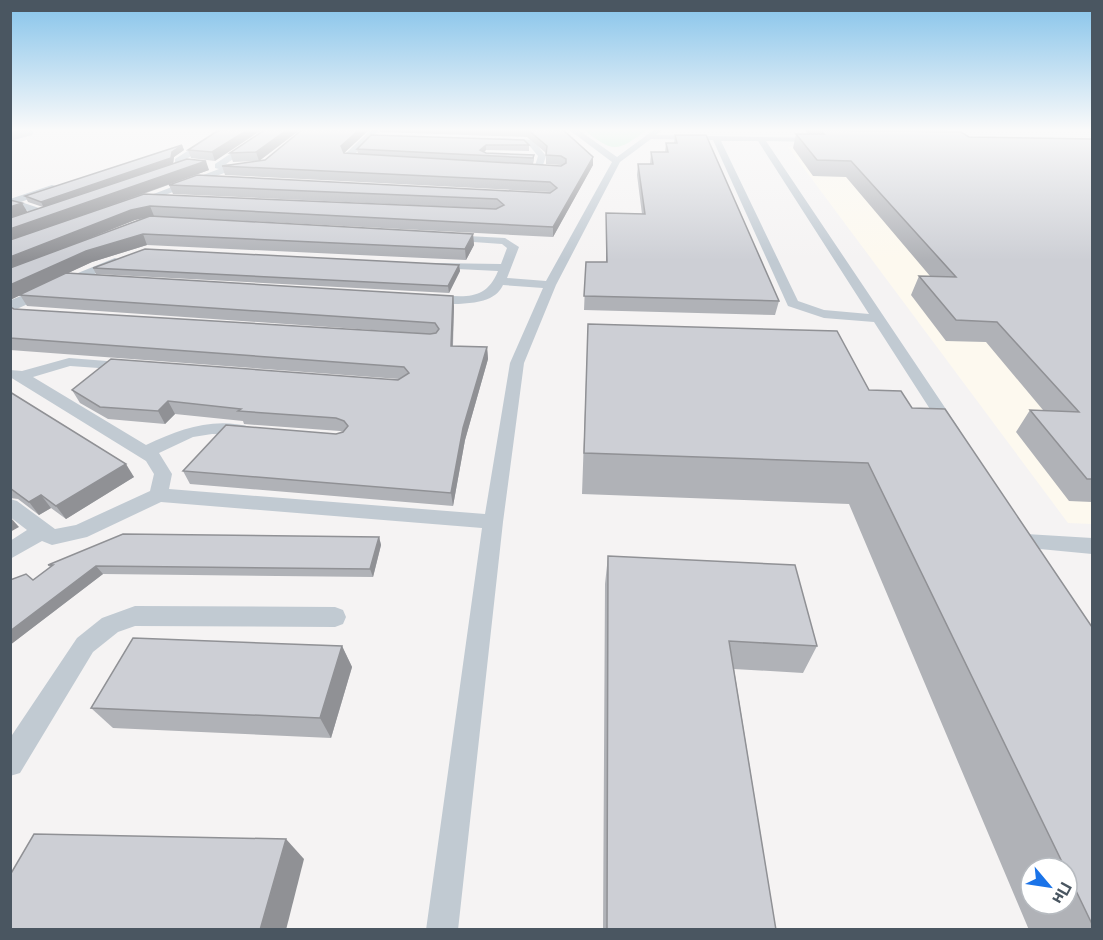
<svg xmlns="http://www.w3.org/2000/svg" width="1103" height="940" font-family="Inter,sans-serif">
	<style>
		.commercial { fill: #fdf9ef }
		.green { fill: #c3f1d5 }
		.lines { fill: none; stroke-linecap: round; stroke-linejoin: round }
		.lane { fill: #c1cad2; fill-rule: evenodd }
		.street { fill: #c1cad2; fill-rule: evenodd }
		.wall { fill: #b0b2b7; fill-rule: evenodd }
		.shaded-wall { fill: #909195 }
		.building { fill: #cdcfd5; stroke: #909195; stroke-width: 1.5 }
	</style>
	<rect width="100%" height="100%" fill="#f5f3f3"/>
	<!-- commercial -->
	<polygon class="commercial" points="788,147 1092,153 1092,524 1068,523"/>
	<!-- green -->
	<path class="green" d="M583 129H648C617 152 614 154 583 129Z"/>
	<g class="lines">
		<!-- lane -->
		<g class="lane">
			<polygon points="222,129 231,129 185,160 192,161 192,165 175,163 175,159"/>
			<polygon points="267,129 276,129 226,164 235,165 235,169 138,205 130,203 219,169 215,168 215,164"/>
			<polygon points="372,129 380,129 353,156 368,159 368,163 349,162 344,156 345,154"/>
			<path d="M568 129H577L617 157 655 129 662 130 656 135 822 138 823 140 819 142 766 141 960 430 958 434H946L874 322 824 318 788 306 713 140 651 139 620 162 556 285 524 363 503 522 458 930H426L482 528 161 502 87 537 52 545 42 541 10 559V541L27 530 10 517V499L17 501 55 529 76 525 150 491 154 474 146 461 10 377V370L22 371 69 358 132 363 134 366 127 370 70 366 33 377 146 445C181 429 212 417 251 427L253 431 251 435 212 434 193 437 159 453 172 474 169 489 485 514 510 363 543 288 503 285C500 291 496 295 490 298 477 305 434 307 424 298L430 294C459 296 485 304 498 271L437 268 431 265 433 263 501 264 507 248 502 244 445 240V236L449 235 505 238 519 247 507 278 546 281 612 162ZM721 141H758L869 314 824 310 798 301Z"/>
			<polygon points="498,138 533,140 546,156 541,171 534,169 538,156 528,144 497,140"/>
			<polygon points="52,185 60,187 21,202 48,211 48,215 40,215 10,205 10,199"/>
			<polygon points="115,258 121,261 119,263 10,312 11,300"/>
			<polygon points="1026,534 1092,538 1092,554 1019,547 1016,542 1019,537"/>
			<polygon points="135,606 335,607 343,610 346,617 343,624 335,627 135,626 118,632 93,652 20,773 10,776 10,738 77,638 102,618"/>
		</g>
		<!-- street -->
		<polygon class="street" points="22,129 31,129 34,132 32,135 10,141 10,132"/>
	</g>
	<!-- wall -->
	<g class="wall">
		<polygon points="222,129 215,161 191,158 188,150"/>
		<path d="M301 129 259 161 370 129 344 153 561 166 562 165H561L546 164V153L527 137 380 132V129H562L593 157V165L553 237 152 216 473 234 474 245 466 260 147 245 92 262 68 273 453 296 454 307 453 346 487 347 488 359 465 440 453 506 190 484 183 471 343 432 340 431 244 424 243 421 175 414 165 424 108 419 80 403 72 390 399 379 10 350V307L14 309 429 334 27 306 20 295 10 300 27 212 43 207 28 202 25 196 182 145 184 150 174 157 173 164 209 170 130 199 496 209H497L173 194 169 185 551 192 225 175 222 166 257 161 233 162 230 153ZM146 217 75 244 135 220Z"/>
		<polygon points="804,129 947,129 946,132 969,137 1092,139 1092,502 1069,501 1016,432 1030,410 1043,410 986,342 946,341 911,295 919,276 930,276 846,177 813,176 793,148 796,134 808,134"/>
		<polygon points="371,135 529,145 529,151 486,150 484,152 486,153 534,155 534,160 533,164 358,154 357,149"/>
		<polygon points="675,135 779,301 775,315 584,310 586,262 606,262 606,213 642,214 637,175 638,164 650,164 651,152 665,152 666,143 674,143"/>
		<polygon points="459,265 460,271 449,293 96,274 93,268"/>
		<path d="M588 324 869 390 912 408 1092 627V930H1029L849 504 582 494ZM1031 868H1067V904H1031Z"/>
		<polygon points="10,392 134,477 66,519 51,508 39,515 18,499 10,498"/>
		<polygon points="379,537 381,545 373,577 103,574 10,645 10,580 33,580 50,567 48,565"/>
		<polygon points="608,556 817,646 803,673 734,669 776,930 603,930 605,584"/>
		<polygon points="342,646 352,667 331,738 113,728 91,708"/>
	</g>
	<!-- shaded-wall -->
	<g class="shaded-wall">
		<polygon points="249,129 263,129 215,161 212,152"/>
		<polygon points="288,129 301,129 259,161 256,152"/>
		<polygon points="360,129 370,129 343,154 341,146"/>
		<polygon points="182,145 184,150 174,157 173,164 44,208 41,202 172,152"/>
		<polygon points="486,145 486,150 480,155 480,150"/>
		<polygon points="593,157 593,165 553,237 553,227"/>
		<polygon points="206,161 209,170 10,241 10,229"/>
		<polygon points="22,203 28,213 10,219 10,207"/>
		<polygon points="150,206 154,216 135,220 10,270 10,257 131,210"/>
		<polygon points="143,234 147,245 92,262 10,300 10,285 86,251"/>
		<polygon points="473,234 474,245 466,260 465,249"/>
		<polygon points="459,265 460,271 449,293 448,286"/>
		<polygon points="453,296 454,307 452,358 451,346"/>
		<polygon points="487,347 488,359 465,440 453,506 451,493 463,428"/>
		<polygon points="168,401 175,414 165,424 158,411"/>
		<polygon points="126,464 134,477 66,519 56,506"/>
		<polygon points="41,495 51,508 39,515 29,502"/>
		<polygon points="10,517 19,527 10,532"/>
		<polygon points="379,537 381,545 373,577 370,569"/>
		<polygon points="96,566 103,574 10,645 10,631"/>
		<polygon points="342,646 352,667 331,738 320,718"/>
		<polygon points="286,839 304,859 286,930 260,930"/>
	</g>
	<!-- building -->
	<g class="building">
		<polygon points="222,129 249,129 212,152 188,150 219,130"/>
		<polygon points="266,129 288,129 256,152 230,153"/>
		<polygon points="303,129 360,129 341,146 344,153 561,166 566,163 566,159 561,156 546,155 547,146 527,129 562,129 593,157 553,227 150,206 131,210 10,257 10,240 144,194 496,209 504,205 497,199 169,185 197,175 550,193 557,188 550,182 222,166 265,160"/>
		<polygon points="820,130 961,132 969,137 1092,139 1092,479 1087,479 1030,410 1079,412 997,322 956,320 919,276 956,277 851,161 817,160 796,134 824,134"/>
		<polygon points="371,135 524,140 529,145 486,145 480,150 486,153 534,155 533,158 357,149"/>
		<polygon points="675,135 706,135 779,301 584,296 586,262 607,262 606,213 645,214 638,164 653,164 651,152 668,152 666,143 677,143"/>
		<polygon points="182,145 172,152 171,158 41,202 25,196"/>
		<polygon points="187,159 206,161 10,229 10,218"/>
		<polygon points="10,200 22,203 10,207"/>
		<polygon points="150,216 473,234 465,249 143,234 86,251 10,285 10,268"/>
		<polygon points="145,249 459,265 448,286 93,268"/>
		<polygon points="66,273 453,296 451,346 487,347 463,428 451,493 183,471 226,425 336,434 343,432 348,426 344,421 336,418 238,411 241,409 168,401 158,411 100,407 72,390 111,359 398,380 409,373 404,367 10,338 10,307 14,309 430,334 436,333 439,329 435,323 19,295"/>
		<polygon points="588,324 837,331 869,390 901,391 912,408 945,409 1092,627 1092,924 1067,872 1067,868 1065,868 868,463 584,453"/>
		<polygon points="10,392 126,464 56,506 41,495 29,502 10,488"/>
		<polygon points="123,534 379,537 370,569 96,566 10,631 10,580 26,574 33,580 53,565 48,565"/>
		<polygon points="608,556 795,565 817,646 729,641 776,930 607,930"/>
		<polygon points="133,638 342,646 320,718 91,708"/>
		<polygon points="34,834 286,839 260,930 10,930 10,875"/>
	</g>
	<!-- sky -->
	<linearGradient id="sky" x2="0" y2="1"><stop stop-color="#85c3ea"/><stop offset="0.5" stop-color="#fafafa"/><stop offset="1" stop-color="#fafafa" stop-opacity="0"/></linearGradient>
	<rect width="1103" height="260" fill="url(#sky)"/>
	<!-- border -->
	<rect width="1103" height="940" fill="none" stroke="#4a5661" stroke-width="24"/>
	<!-- north arrow -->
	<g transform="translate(1049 886) rotate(119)"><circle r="28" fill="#ffffff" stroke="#b7bbc0" stroke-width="1.5"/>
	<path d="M0-4.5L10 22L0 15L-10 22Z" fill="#1a73e8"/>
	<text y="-9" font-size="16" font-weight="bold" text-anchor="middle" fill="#4a5661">Пн</text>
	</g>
</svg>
